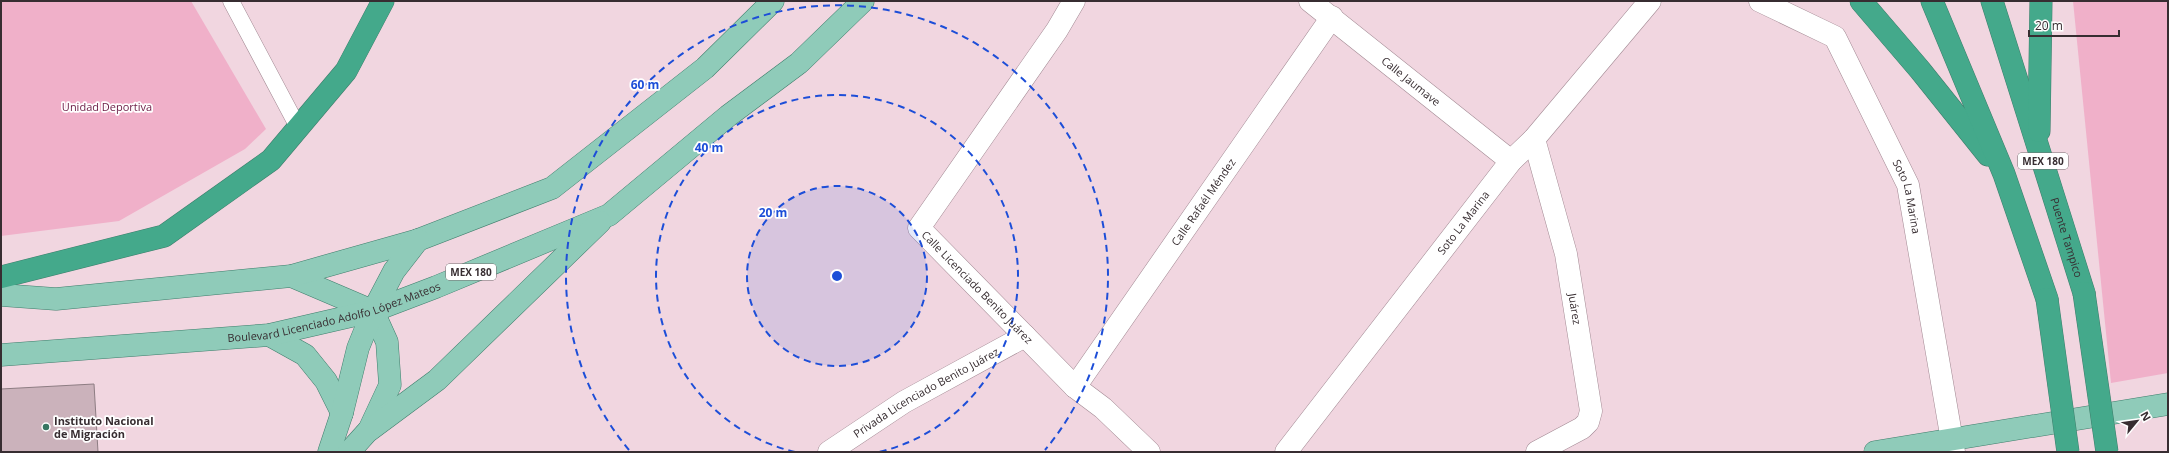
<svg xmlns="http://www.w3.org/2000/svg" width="2169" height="453" font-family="'Open Sans',sans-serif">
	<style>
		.green { fill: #f0b0c9 }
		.building { fill: #cbb2bb; stroke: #8e7d83 }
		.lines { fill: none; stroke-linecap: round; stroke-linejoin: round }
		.lane-casing { stroke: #a28993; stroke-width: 17 }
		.street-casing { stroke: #a28993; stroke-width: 23 }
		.primary-casing { stroke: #3f7e6c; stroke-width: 23 }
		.highway-casing { stroke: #3f7e6c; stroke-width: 23 }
		.lane { stroke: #fff; stroke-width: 16 }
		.street { stroke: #fff; stroke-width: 22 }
		.primary { stroke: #8fcbb9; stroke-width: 22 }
		.highway { stroke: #44a98b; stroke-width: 22 }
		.highway-bridge-casing { stroke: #3f7e6c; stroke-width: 23; stroke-linecap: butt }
		.highway-bridge { stroke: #44a98b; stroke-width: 22 }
		.ring { fill: none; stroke: #1d4ed8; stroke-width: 2; stroke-dasharray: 7 5 }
		.poi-dot { fill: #387662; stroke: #fff; stroke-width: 1.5 }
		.labels { text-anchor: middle; stroke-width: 3.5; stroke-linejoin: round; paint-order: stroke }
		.shield { fill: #fff; stroke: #736c6f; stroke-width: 1 }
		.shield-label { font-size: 10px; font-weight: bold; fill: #372d31 }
		.street-label { font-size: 11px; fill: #372d31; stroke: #fff }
		.park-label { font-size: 11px; fill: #6b1a44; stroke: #fff }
		.poi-label { font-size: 11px; font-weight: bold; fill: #372d31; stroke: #fff; text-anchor: start }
		.centre { fill: #1d4ed8; stroke: #fff; stroke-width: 2 }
		.ring-label { font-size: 12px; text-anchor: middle; font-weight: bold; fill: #1d4ed8; stroke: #fff; stroke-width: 3.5; stroke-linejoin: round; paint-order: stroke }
	</style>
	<rect width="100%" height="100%" fill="#f1d6e0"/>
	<!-- green -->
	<g class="green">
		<polygon points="1,1 191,1 266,129 245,149 119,221 1,236"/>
		<polygon points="2073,1 2168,1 2168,373 2111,383"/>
	</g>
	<!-- building -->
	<polygon class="building" points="94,384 98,452 1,452 1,389"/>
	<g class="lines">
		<defs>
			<polyline id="lane" points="231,1 299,129"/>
			<g id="street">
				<path id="s1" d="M1074 1 1057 30 919 228 1075 387 1103 408 1149 452"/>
				<path id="s2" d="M1310 1 1511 161"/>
				<path id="s3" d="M1760 1 1835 37 1908 185 1954 452"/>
				<path id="s4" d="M1534 139 1566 254 1591 411 1588 422 1582 428 1537 452"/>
				<path id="s5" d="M1075 387 1332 17"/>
				<path id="s6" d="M829 452 904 402 1025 336"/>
				<path id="s7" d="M1286 452 1511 161 1534 139 1650 1"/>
			</g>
			<g id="primary">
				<polyline points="291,276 373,311 387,342 390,385 369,430"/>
				<polyline points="1,295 56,299 291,276 418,240 552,188 705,68 773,1"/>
				<polyline points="269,335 305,355 326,381 342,413"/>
				<path id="s8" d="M1 355 269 335 373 311 436 287 609 215 728 116 799 63 863 1"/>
				<polyline points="329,452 342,413 358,348 373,311 394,271 418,240"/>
				<polyline points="349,452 367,432 437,380 600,222"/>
				<polyline points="1875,452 2168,404"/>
			</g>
			<g id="highway">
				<polyline points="1861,1 1920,70 1988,155"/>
				<polyline points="1932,1 2004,174 2047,299"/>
				<path id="s9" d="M1992 1 2084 293"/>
				<polyline points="2039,131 2041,1"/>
				<polyline points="1,277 164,236 271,160 346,71 383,1"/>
			</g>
		</defs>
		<!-- lane casing -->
		<use href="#lane" class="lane-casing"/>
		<!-- street casing -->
		<use href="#street" class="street-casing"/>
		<!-- primary casing -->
		<use href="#primary" class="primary-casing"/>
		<!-- highway casing -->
		<use href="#highway" class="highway-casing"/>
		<!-- lane -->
		<use href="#lane" class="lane"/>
		<!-- street -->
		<use href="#street" class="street"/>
		<!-- primary -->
		<use href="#primary" class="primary"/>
		<!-- highway -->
		<use href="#highway" class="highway"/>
		<defs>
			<g id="highway-bridge">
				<polyline points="2084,293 2107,452"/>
				<polyline points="2047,299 2068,452"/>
			</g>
		</defs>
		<!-- highway-bridge casing -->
		<use href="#highway-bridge" class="highway-bridge-casing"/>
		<!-- highway-bridge -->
		<use href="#highway-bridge" class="highway-bridge"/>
	</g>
	<!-- distance rings -->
	<circle cx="837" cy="276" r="90" fill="#1d4ed8" fill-opacity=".12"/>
	<g class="ring">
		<circle cx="837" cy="276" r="90"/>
		<path d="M795 452A181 181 0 1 1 879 452"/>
		<path d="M629 450A271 271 0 1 1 1045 450"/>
	</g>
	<!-- markers -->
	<circle class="poi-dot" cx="46" cy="427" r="4"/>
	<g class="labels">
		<!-- shield labels -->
		<g class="shield">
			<rect x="2018" y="153" width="50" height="16" rx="3"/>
			<rect x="446" y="264" width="50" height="16" rx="3"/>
		</g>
		<g class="shield-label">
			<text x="2043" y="165">MEX 180</text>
			<text x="471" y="276">MEX 180</text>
		</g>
		<!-- street labels -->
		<g class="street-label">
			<text dy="4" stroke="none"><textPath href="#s2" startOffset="129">Calle Jaumave</textPath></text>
			<text dy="4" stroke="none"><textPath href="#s3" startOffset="259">Soto La Marina</textPath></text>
			<text dy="4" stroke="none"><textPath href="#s5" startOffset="225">Calle Rafaél Méndez</textPath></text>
			<text dy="4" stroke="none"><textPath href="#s7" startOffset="290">Soto La Marina</textPath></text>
			<text dy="4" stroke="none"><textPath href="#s9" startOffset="248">Puente Tampico</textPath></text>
			<text dy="4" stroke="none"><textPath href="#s1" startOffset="358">Calle Licenciado Benito Juárez</textPath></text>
			<text dy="4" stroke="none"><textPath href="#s4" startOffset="175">Juárez</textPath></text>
			<text dy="4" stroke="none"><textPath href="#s8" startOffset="337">Boulevard Licenciado Adolfo López Mateos</textPath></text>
			<text dy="4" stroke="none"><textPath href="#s6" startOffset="114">Privada Licenciado Benito Juárez</textPath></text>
		</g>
		<!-- park labels -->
		<g class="park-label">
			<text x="107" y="111">Unidad Deportiva</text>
		</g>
		<!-- poi labels -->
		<g class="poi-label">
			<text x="54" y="425">Instituto Nacional<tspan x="54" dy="13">de Migración</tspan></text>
		</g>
	</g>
	<circle cx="837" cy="276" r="6" class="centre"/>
	<g class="ring-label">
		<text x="645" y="89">60 m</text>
		<text x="709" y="152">40 m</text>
		<text x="773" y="217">20 m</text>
	</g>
	<!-- border -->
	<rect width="2169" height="453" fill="none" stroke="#372d31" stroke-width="4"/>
	<!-- north arrow -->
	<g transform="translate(2137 421) rotate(61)" stroke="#ffffff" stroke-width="3" paint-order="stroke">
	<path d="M0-3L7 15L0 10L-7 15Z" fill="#372d31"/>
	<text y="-6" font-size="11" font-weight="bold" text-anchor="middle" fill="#372d31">N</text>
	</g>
	<!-- scale -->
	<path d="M2029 30v6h90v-6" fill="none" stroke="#372d31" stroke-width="2"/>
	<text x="2035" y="30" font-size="12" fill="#372d31" stroke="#ffffff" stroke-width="3" paint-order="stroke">20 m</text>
</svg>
